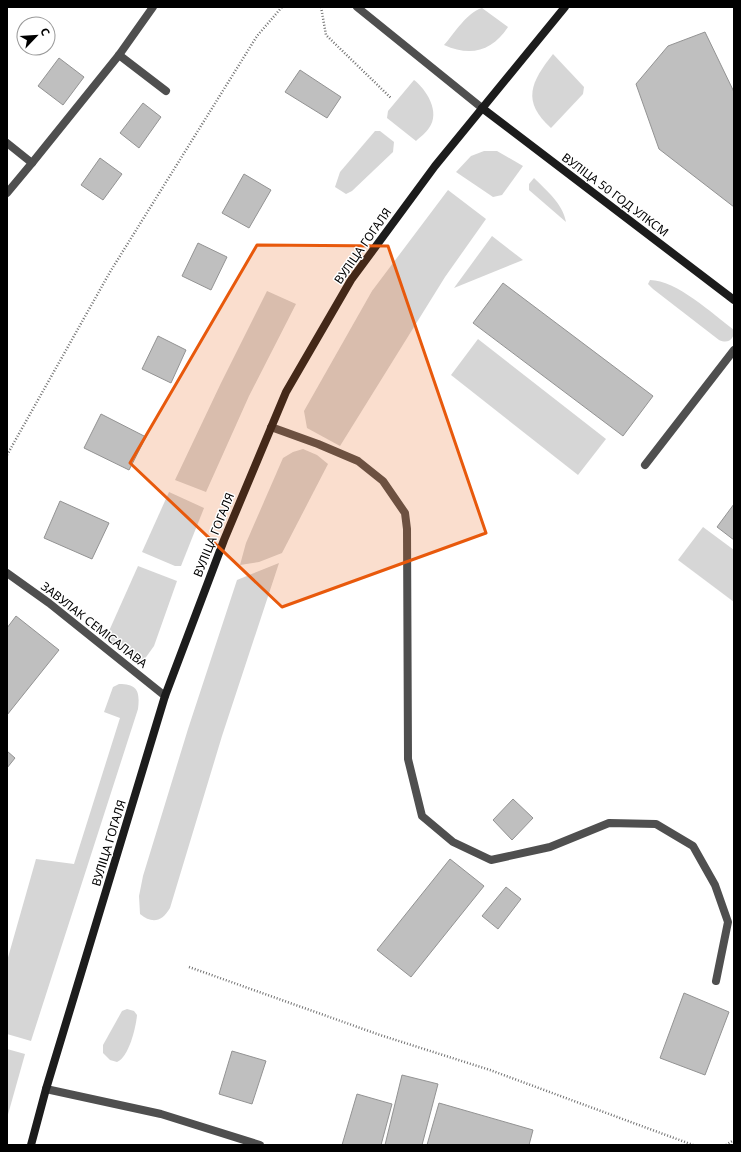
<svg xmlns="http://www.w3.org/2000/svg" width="741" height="1152" font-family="'Noto Sans',sans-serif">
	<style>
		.green { fill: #d6d6d6 }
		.building { fill: #bfbfbf; stroke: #939393 }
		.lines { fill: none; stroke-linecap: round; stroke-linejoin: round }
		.path { stroke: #717171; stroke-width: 2.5; stroke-dasharray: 1 2; stroke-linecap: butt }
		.lane { stroke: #4f4f4f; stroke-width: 8 }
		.street { stroke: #4f4f4f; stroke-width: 8 }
		.secondary { stroke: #1c1c1c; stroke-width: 8 }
		.marked { fill: #e8590c; fill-opacity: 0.2; stroke: #e8590c; stroke-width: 3; stroke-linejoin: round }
		.labels { text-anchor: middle; stroke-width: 3; stroke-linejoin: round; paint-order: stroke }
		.street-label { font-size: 12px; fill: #000; stroke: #fff }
	</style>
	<rect width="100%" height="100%" fill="#fff"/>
	<!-- green -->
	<g class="green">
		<path d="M482 8 508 27C492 51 471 57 444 45 455 33 466 13 482 8Z"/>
		<path d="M553 54 584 87 583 94 551 128C521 101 531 82 553 54Z"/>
		<path d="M414 80C426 89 441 112 429 128 426 133 420 137 416 141L387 118 388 111Z"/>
		<polygon points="375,131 380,131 394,142 393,152 352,191 346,194 335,187 340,172"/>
		<polygon points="484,151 497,151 523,166 502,195 493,197 456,172 471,156"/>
		<path d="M534 178C546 190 563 204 566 222L529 190V184Z"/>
		<polygon points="448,190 486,219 445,277 340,446 307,428 304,411 372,291"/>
		<polygon points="492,236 523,260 454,288"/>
		<path d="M650 280C676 280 713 314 734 330 734 340 728 344 719 340L653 289 648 284Z"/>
		<polygon points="267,291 296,304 249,396 206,492 175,480 221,383"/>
		<polygon points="478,339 606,439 578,475 451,375"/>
		<polygon points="303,449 317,455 328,464 282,553 259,562 240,565 246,543 283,458 293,452"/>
		<polygon points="169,492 204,508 181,566 175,566 142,552"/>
		<polygon points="703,527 734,550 734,602 678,560"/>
		<path d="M279 563 222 736 170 908C162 922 152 924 140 914L139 896 143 876 188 729 237 580Z"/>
		<polygon points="138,566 177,581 154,646 144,660 137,661 110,640 109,631"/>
		<path d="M119 684C138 684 140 692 138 709L31 1041 7 1034V961L36 859 74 864 120 718 104 712 113 687Z"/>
		<path d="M127 1009 134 1011 137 1015C136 1027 129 1057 117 1062L110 1060 103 1053V1045L122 1011Z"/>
		<polygon points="7,1049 25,1054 7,1118"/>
	</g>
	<!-- building -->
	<g class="building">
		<polygon points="705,32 734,92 734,207 659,149 636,84 668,46"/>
		<polygon points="59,58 84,77 63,105 38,86"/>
		<polygon points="300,70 341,97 327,118 285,92"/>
		<polygon points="143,103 161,117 139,148 120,133"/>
		<polygon points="100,158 122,174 103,200 81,185"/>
		<polygon points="244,174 271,190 249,228 222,213"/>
		<polygon points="198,243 227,257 211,290 182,276"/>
		<polygon points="503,283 653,396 623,436 473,323"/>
		<polygon points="158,336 186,350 171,383 142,369"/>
		<polygon points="101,414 146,437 129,470 84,448"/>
		<polygon points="60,501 109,523 92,559 44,538"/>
		<polygon points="734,504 734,540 717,527"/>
		<polygon points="16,616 59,650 7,715 7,628"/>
		<polygon points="7,751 15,758 7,768"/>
		<polygon points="513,799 533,818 512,840 493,820"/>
		<polygon points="450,859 484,886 411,977 377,950"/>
		<polygon points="506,887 521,899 498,929 482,916"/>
		<polygon points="684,993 729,1012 705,1075 660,1058"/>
		<polygon points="232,1051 266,1061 252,1104 219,1094"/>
		<polygon points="402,1075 438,1084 422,1145 385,1145"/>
		<polygon points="357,1094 392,1104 381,1145 342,1145"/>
		<polygon points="439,1103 533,1130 529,1145 427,1145"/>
	</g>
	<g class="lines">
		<!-- path -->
		<g class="path">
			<polyline points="321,7 326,35 391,98"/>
			<polyline points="7,455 110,272 257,36 282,7"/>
			<polyline points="189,967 380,1035 490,1070 693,1145"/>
			<polyline points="726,1145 734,1140"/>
		</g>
		<!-- lane -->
		<g class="lane">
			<polyline points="119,55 166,91"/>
			<polyline points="7,143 32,163 119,55 153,7"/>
			<polyline points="7,193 32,163"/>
			<polyline points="271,427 318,444 358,461 383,481 405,513 407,529 408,759 422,816 453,842 491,860 550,847 609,823 656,824 693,846 715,885 728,922 716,981"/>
			<polyline points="645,465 734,350"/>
			<polyline points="46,1089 161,1114 260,1145"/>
		</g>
		<!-- street -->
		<g class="street">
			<polyline points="357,7 482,108"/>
			<polyline points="7,573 49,603 165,696"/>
		</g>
		<!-- secondary -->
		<g class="secondary">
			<polyline points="482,108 734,300"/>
			<polyline points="31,1145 46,1089 165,696 224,540 286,392 351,280 435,166 565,7"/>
		</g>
	</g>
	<!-- marked area -->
	<path class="marked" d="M257 245 388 246 486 533 282 607 130 463Z"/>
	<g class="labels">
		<!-- street labels -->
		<g class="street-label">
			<text transform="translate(615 195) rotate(37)" y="4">ВУЛІЦА 50 ГОД УЛКСМ</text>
			<text transform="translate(363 246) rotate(-55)" y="4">ВУЛІЦА ГОГАЛЯ</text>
			<text transform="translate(214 535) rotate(-68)" y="4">ВУЛІЦА ГОГАЛЯ</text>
			<text transform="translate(94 625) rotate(38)" y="4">ЗАВУЛАК СЕМІСАЛАВА</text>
			<text transform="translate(109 843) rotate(-73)" y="4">ВУЛІЦА ГОГАЛЯ</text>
		</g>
	</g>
	<!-- border -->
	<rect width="741" height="1152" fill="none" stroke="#000000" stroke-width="16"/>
	<!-- north arrow -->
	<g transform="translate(36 36) rotate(65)"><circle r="19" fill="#ffffff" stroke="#999999"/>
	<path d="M0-3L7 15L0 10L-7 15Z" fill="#000000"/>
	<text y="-6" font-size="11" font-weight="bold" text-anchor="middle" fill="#000000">С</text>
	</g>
</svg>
